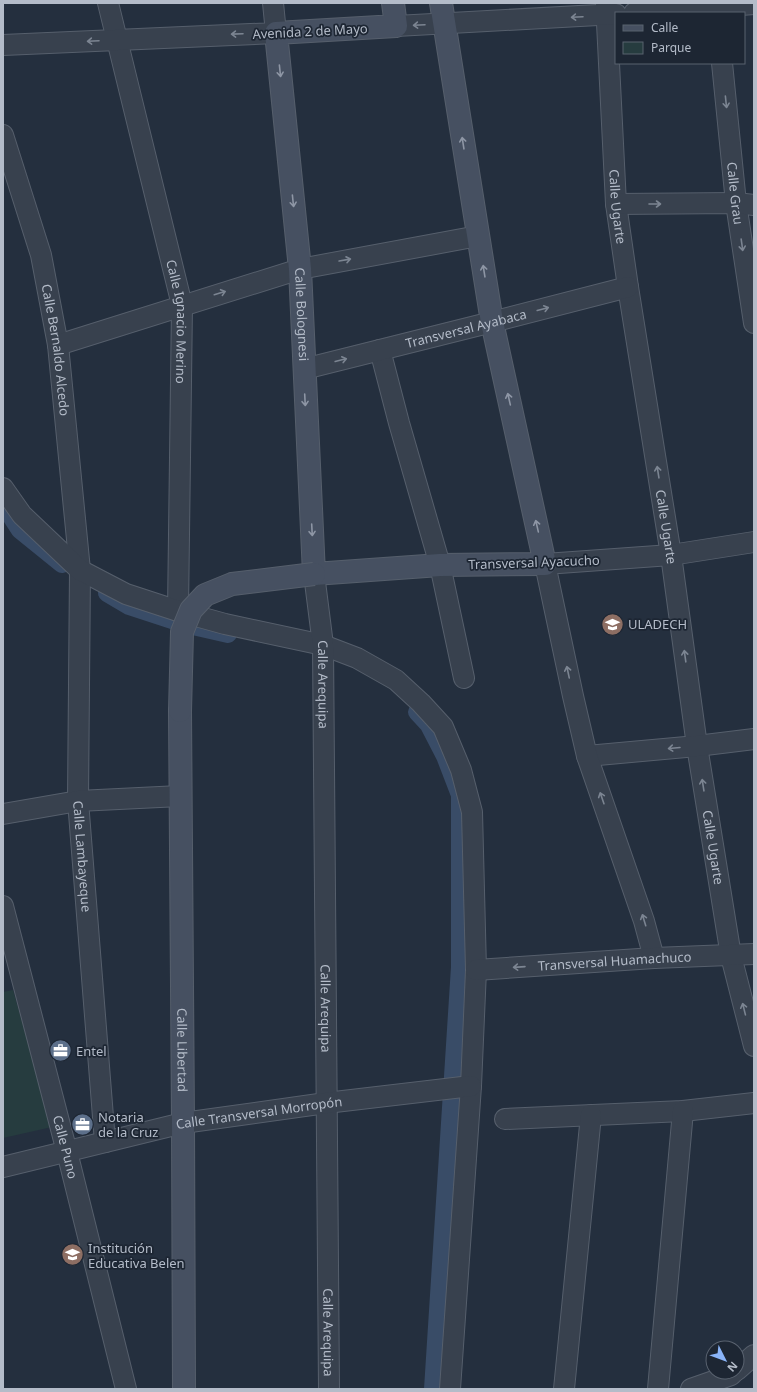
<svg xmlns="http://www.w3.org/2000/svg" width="757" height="1392" font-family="'Noto Sans',sans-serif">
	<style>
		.green { fill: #263c3f }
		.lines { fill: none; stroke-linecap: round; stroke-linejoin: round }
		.canal { stroke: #394c67; stroke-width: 18 }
		.minor-casing { stroke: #565f6c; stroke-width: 22 }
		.secondary-casing { stroke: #565f6c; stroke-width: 24 }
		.minor { stroke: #38414e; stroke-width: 20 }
		.secondary { stroke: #465061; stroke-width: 22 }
		.secondary-bridge-casing { stroke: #565f6c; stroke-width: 24; stroke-linecap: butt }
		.secondary-bridge { stroke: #465061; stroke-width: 22 }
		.oneway { stroke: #7c8592 }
		.oneway2 { stroke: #8e96a5 }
		.labels { text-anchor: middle; stroke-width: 3.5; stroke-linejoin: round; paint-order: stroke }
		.street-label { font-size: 13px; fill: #b4bcc9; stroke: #1d2633 }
		.poi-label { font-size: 13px; fill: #b4bcc9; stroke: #1d2633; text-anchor: start }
	</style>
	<rect width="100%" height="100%" fill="#242f3e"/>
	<!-- green -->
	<polygon class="green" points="13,990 52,1127 3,1138 3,992"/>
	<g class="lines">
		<!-- canal -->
		<g class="canal">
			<polyline points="3,504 20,530 62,564"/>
			<polyline points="107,593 129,606 184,624 228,634"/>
			<polyline points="417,712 429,725 445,756 460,795 460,967 433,1389"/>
		</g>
		<defs>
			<g id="minor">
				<path id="s1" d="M108 3 182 305 178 611"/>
				<path id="s2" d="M606 3 616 204 628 287 671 555 697 746 731 956 754 1046"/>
				<polyline points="634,13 754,4"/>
				<polyline points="396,26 616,14"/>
				<polyline points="3,45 276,33 273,3"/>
				<path id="s3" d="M722 63 736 203 754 323"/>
				<path id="s4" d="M3 135 41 255 58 345 80 570 78 801 105 1142"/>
				<polyline points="616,204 736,203 754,205"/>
				<polyline points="58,345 300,269 478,236"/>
				<polyline points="380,350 399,423 440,565 464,678"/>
				<path id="s5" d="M304 369 492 322 628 287"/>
				<polyline points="3,488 22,515 80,570 126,594 178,611 225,624 323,645 357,658 396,680 421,703 443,727 461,770 472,812 476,970 471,1086 450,1389"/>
				<path id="s6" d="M314 574 323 645 329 1389"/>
				<polyline points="587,756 697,746 754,739"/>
				<polyline points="3,814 78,801 180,796"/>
				<path id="s7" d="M3 906 67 1152 126 1389"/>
				<polyline points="654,958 644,921 587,756 573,696 545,564 671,555 754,542"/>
				<path id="s8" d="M476 970 654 958 754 954"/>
				<polyline points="505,1119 683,1111 754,1103"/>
				<path id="s9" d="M3 1167 183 1123 326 1103 471 1086"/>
				<polyline points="737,1370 754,1355"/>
				<polyline points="564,1389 591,1115"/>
				<polyline points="658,1389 683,1111"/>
				<polyline points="691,1389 731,1375 734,1372"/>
			</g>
			<g id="secondary">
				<path id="s10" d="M393 3 396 26 276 33 300 269 314 574 440 565 545 564 492 322 441 3"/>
				<path id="s11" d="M180 711 183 1123 184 1389"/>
			</g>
		</defs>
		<!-- minor casing -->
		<use href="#minor" class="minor-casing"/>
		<!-- secondary casing -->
		<use href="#secondary" class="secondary-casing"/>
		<!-- minor -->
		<use href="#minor" class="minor"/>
		<!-- secondary -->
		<use href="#secondary" class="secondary"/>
		<defs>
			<polyline id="secondary-bridge" points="180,711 182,632 191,610 205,595 232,584 314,574"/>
		</defs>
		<!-- secondary-bridge casing -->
		<use href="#secondary-bridge" class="secondary-bridge-casing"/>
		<!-- secondary-bridge -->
		<use href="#secondary-bridge" class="secondary-bridge"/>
	</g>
	<!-- one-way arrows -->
	<defs><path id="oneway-shaft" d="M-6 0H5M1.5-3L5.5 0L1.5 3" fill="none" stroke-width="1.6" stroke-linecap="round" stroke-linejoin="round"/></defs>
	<g class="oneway">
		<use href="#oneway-shaft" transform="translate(577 17) rotate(177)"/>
		<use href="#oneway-shaft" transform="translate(419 25) rotate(177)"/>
		<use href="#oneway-shaft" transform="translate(237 34) rotate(178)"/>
		<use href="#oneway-shaft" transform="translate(93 41) rotate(177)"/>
		<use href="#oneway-shaft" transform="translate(726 102) rotate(84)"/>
		<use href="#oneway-shaft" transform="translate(655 204)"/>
		<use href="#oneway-shaft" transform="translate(742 245) rotate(82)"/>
		<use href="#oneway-shaft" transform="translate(345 260) rotate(-10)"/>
		<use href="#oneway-shaft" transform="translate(220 293) rotate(-17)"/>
		<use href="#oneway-shaft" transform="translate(543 309) rotate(-15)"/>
		<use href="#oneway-shaft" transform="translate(341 360) rotate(-14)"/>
		<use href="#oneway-shaft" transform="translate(658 472) rotate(-99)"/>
		<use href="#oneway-shaft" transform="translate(685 656) rotate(-98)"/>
		<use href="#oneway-shaft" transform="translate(568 672) rotate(-102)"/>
		<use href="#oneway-shaft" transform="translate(674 748) rotate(175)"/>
		<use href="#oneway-shaft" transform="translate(703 785) rotate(-99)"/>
		<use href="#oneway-shaft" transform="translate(602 798) rotate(-109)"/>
		<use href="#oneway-shaft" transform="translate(644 920) rotate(-107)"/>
		<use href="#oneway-shaft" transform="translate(519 967) rotate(176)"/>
		<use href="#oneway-shaft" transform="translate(744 1009) rotate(-104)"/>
	</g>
	<g class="oneway2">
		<use href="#oneway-shaft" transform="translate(280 71) rotate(84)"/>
		<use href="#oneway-shaft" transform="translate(463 143) rotate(-99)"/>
		<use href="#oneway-shaft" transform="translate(293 201) rotate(84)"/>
		<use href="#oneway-shaft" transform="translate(484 271) rotate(-99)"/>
		<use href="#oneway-shaft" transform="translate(509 399) rotate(-103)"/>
		<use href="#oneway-shaft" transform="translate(305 400) rotate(87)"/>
		<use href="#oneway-shaft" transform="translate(537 526) rotate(-103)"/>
		<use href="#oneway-shaft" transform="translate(312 530) rotate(87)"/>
	</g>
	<!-- icons -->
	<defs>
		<symbol id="university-disc" viewBox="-11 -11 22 22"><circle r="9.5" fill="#8d6e63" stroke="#1d2633"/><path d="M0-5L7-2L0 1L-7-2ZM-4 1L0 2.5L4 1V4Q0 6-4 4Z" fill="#fff"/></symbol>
		<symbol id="office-disc" viewBox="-11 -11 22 22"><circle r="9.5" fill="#5c6f8a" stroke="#1d2633"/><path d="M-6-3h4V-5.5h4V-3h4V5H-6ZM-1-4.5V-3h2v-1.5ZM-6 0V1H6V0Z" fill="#fff"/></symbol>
		<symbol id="school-disc" viewBox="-11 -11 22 22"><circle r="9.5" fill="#8d6e63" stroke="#1d2633"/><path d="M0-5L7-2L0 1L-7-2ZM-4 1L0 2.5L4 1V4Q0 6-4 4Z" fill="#fff"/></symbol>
	</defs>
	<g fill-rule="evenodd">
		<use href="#university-disc" x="600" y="612" width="25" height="25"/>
		<use href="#office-disc" x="48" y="1038" width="25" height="25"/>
		<use href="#office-disc" x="70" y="1112" width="25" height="25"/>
		<use href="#school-disc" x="60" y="1242" width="25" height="25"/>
	</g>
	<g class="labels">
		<!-- street labels -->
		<g class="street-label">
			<text transform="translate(310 31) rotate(-3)" y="5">Avenida 2 de Mayo</text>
			<text dy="5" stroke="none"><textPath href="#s3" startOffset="131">Calle Grau</textPath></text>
			<text dy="5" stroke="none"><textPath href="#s2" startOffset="204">Calle Ugarte</textPath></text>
			<text dy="5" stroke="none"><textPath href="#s10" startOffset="426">Calle Bolognesi</textPath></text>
			<text dy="5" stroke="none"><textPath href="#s1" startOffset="327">Calle Ignacio Merino</textPath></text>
			<text dy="5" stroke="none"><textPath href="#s5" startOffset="167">Transversal Ayabaca</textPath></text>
			<text dy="5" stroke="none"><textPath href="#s4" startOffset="222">Calle Bernaldo Alcedo</textPath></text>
			<text dy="5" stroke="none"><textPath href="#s2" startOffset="528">Calle Ugarte</textPath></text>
			<text transform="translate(534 562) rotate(-2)" y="5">Transversal Ayacucho</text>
			<text dy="5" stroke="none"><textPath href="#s6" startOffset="111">Calle Arequipa</textPath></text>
			<text dy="5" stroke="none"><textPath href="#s2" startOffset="852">Calle Ugarte</textPath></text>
			<text dy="5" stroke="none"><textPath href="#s4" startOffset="730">Calle Lambayeque</textPath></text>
			<text dy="5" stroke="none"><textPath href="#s8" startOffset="139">Transversal Huamachuco</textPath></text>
			<text dy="5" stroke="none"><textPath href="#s6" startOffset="435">Calle Arequipa</textPath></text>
			<text dy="5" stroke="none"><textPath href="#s11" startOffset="339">Calle Libertad</textPath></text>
			<text dy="5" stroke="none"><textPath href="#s9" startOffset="262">Calle Transversal Morropón</textPath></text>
			<text dy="5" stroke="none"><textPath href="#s7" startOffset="249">Calle Puno</textPath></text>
			<text dy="5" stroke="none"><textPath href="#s6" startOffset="759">Calle Arequipa</textPath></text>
		</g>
		<!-- poi labels -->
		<g class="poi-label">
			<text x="628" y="629">ULADECH</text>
			<text x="76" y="1056">Entel</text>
			<text x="98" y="1122">Notaria<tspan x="98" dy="15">de la Cruz</tspan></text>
			<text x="88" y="1253">Institución<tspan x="88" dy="15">Educativa Belen</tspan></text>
		</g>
	</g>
	<!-- border -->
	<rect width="757" height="1392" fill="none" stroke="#b4bcc9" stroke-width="8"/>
	<!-- legend -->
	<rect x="615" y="12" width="130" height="52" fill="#1d2633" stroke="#59626f"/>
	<rect x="623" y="25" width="20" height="6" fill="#465061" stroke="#59626f"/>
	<text x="651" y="32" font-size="12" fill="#b4bcc9">Calle</text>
	<rect x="623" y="42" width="20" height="12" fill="#263c3f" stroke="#59626f"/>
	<text x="651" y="52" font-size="12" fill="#b4bcc9">Parque</text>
	<!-- north arrow -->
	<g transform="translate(725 1360) rotate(132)"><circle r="19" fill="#1d2633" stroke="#59626f"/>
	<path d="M0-3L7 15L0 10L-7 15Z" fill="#8ab4f8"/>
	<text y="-6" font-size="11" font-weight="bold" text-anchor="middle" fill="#b4bcc9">N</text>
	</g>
</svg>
